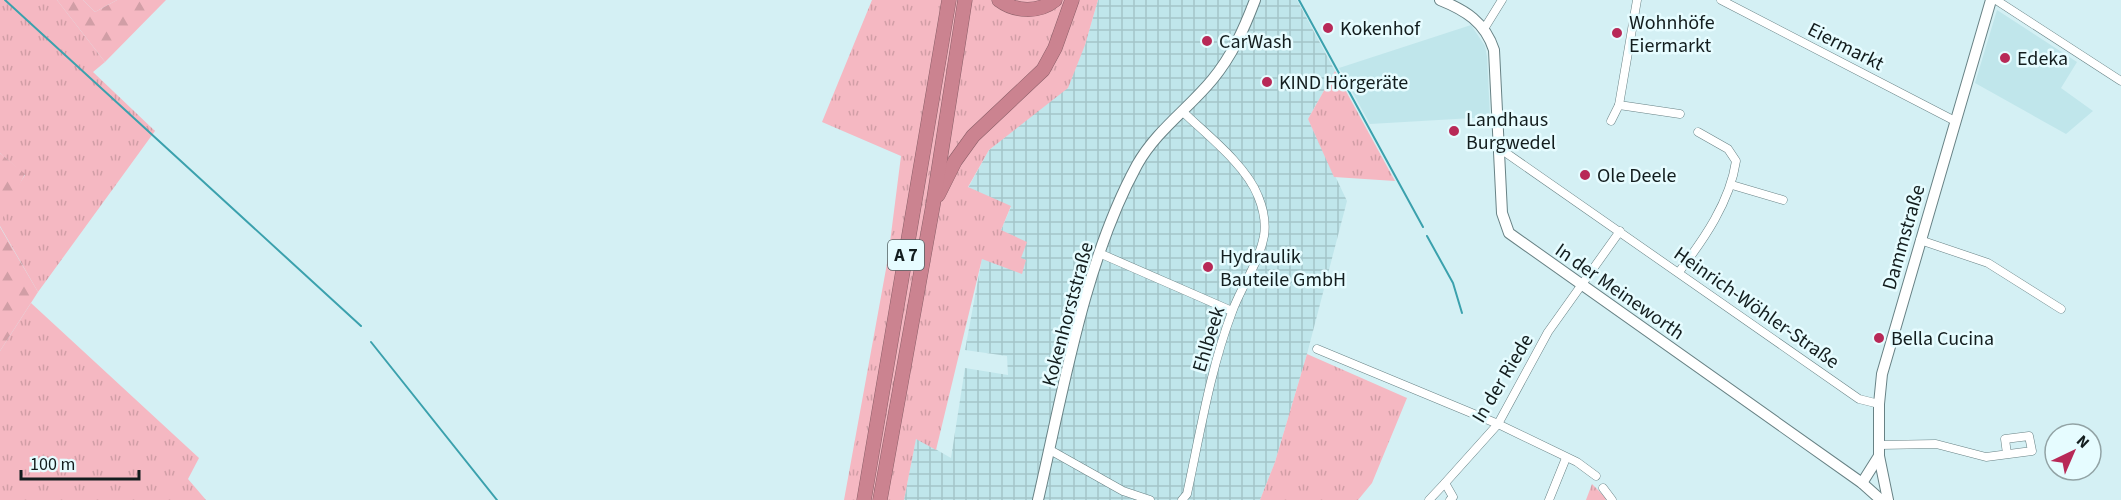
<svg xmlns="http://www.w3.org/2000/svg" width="2121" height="500" font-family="'Source Sans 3',sans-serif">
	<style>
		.built { fill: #c0e6eb }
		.industrial { fill: url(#industrial-grid) }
		.grass { fill: url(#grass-tufts) }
		.forest { fill: url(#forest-firs) }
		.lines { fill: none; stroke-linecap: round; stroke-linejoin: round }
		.stream { stroke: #3ba1ad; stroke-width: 2 }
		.street-casing { stroke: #688285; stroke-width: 9 }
		.secondary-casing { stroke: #688285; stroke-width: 12 }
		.highway-casing { stroke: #8b5f68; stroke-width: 15 }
		.street { stroke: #fff; stroke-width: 8 }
		.secondary { stroke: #fff; stroke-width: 10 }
		.highway { stroke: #cb8390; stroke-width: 14 }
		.poi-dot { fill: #b82957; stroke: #e6fcff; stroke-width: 2 }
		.labels { text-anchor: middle; stroke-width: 5; stroke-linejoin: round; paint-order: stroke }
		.shield { fill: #e6fcff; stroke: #526062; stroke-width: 1.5 }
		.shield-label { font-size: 18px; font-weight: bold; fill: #131d1e }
		.poi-label { font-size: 20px; fill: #131d1e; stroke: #e6fcff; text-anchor: start }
		.street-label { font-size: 20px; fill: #131d1e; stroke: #e6fcff }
	</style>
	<defs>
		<pattern id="industrial-grid" width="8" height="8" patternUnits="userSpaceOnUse" patternTransform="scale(1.5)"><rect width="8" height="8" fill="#c0e6eb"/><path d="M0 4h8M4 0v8" fill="none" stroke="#a4c5c9"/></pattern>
		<pattern id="grass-tufts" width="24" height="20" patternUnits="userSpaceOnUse" patternTransform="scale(1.5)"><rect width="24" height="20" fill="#f5b8c2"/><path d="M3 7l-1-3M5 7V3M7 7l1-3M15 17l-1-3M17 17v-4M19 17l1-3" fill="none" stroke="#d19ea6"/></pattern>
		<pattern id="forest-firs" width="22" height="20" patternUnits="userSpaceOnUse" patternTransform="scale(1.5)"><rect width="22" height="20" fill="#f5b8c2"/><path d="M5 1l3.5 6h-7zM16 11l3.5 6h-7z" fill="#d19ea6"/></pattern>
	</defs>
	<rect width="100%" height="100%" fill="#d4f0f4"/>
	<g class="built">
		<path d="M 1997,10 L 2077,62 L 2061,88 L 2093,111 L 2066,134 L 1975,83 Z"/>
		<path d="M 1471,25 L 1485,46 L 1487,57 L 1490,117 L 1370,124 L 1339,68 Z"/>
	</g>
	<path class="industrial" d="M 1098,0 L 1297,0 L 1335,71 L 1308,119 L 1347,201 L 1307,354 L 1275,462 L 1260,500 L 904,500 L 916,438 L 951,458 L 965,368 L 1008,375 L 1007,356 L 965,350 L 982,258 L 1021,258 L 1001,230 L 1011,207 L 968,188 L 989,150 L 1031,116 L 1085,45 Z"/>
	<g class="grass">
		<path d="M 0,0 L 57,0 L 105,62 L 93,72 L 155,131 L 38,292 L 0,226 L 0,214 L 25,175 L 0,153 Z"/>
		<path d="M 83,0 L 117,0 L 95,12 Z"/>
		<path d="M 872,0 L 1098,0 L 1085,45 L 1068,88 L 989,150 L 968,187 L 1011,206 L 1001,230 L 1027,242 L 1021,258 L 1026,260 L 1022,274 L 982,259 L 936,450 L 916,439 L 904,500 L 844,500 L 888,258 L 901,156 L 822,122 Z"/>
		<path d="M 1335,71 L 1395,181 L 1334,177 L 1308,119 Z"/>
		<path d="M 31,303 L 199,458 L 188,479 L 206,500 L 0,500 L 0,351 Z"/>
		<path d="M 1307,354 L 1407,398 L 1372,483 L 1358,500 L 1260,500 L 1275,462 Z"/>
		<path d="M 1592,484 L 1607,499 L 1605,500 L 1586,500 Z"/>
	</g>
	<g class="forest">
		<path d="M 57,0 L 83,0 L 95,12 L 117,0 L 166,0 L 105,62 Z"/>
		<path d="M 0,153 L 25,174 L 0,223 Z"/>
		<path d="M 0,227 L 38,292 L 0,351 Z"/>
	</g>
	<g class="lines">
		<g class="stream">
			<path d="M 5,0 L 361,326"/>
			<path d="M 1299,0 L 1423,227"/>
			<path d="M 1427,236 L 1453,283 L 1462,313"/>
			<path d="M 371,342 L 497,500"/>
		</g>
		<g class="street-casing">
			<g id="street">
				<path d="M 1637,0 L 1619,105 L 1680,114"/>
				<path d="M 1721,0 L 1955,121"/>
				<path d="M 1996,0 L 2121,81"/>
				<path d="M 1484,29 L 1502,0"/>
				<path d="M 1611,121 L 1619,105"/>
				<path d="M 1499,148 L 1859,399 L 1879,404"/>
				<path d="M 1732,185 L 1783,200"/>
				<path d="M 1920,240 L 1988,263 L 2061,309"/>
				<path d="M 1099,253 L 1232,311"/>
				<path d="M 1679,272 C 1704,239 1730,202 1736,161 L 1728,149 L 1698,132"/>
				<path d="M 1317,349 L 1498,424 L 1577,462 L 1596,476"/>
				<path d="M 1879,445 L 1936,444 L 1986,457 L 2032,451 L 2029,436 L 2005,439 L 2007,454"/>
				<path d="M 1050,450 L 1123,491 L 1150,500"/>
				<path d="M 1603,488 L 1612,500"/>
				<path d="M 1182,500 L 1187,494 C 1200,434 1210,370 1232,312 C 1241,287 1259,263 1264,236 C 1266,223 1263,208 1258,196 C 1246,165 1206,134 1182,111"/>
				<path d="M 1429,500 L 1445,483"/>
				<path d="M 1450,500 L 1453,497 L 1445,483 L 1498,424 L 1548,332 L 1620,231"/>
				<path d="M 1549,500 L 1566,458"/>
			</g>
		</g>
		<g class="secondary-casing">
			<g id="secondary">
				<path d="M 1440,0 C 1465,10 1485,22 1494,50 L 1502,213 L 1509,233 L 1862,483 L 1881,500"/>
				<path d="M 1879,456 L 1888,500"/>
				<path d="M 1862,483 L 1879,456 L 1879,404 L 1882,374 L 1991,0"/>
				<path d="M 1038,500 C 1063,392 1084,262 1137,165 C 1156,131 1188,109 1212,80 C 1232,56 1244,29 1255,0"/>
			</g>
		</g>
		<g class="highway-casing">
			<g id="highway">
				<path d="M 999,0 C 1015,12 1039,13 1055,0"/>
				<path d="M 938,195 L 955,161 L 973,136 L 1043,70 L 1055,48 L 1072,0"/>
				<path d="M 864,500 L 949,0"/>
				<path d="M 880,500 L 933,205 L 965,0"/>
			</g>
		</g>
		<use href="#street" class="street"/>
		<use href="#secondary" class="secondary"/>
		<use href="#highway" class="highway"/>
	</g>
	<g class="poi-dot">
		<circle cx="1328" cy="28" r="6"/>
		<circle cx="1617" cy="33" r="6"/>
		<circle cx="1207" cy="41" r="6"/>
		<circle cx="2005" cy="58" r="6"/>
		<circle cx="1267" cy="82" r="6"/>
		<circle cx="1454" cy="131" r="6"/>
		<circle cx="1585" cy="175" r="6"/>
		<circle cx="1208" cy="267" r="6"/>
		<circle cx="1879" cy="338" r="6"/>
	</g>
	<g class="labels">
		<rect class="shield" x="888" y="240" width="36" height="30" rx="4.5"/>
		<g class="shield-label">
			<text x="906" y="261">A 7</text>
		</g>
		<g class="poi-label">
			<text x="1629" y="29">Wohnhöfe<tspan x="1629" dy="23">Eiermarkt</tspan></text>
			<text x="1340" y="35">Kokenhof</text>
			<text x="1219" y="48">CarWash</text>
			<text x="2017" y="65">Edeka</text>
			<text x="1279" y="89">KIND Hörgeräte</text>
			<text x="1466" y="126">Landhaus<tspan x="1466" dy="23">Burgwedel</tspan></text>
			<text x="1597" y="182">Ole Deele</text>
			<text x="1220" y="263">Hydraulik<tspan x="1220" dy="23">Bauteile GmbH</tspan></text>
			<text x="1891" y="345">Bella Cucina</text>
		</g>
		<g class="street-label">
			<text transform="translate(1846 46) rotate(27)" y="7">Eiermarkt</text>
			<text transform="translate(1903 237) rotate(-74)" y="7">Dammstraße</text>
			<text transform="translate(1620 291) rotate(35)" y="7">In der Meineworth</text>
			<text transform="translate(1757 307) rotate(35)" y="7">Heinrich-Wöhler-Straße</text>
			<text transform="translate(1067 314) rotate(-75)" y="7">Kokenhorststraße</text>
			<text transform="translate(1208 339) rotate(-73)" y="7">Ehlbeek</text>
			<text transform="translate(1502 378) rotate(-59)" y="7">In der Riede</text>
		</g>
	</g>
	<g transform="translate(2073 452) rotate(44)"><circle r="28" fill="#e6fcff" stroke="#92a3a5" stroke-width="1.5"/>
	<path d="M0-4.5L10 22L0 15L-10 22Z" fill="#b82957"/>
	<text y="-9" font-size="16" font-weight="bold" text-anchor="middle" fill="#131d1e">N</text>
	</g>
	<path d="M21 470v9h118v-9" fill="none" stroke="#131d1e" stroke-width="3"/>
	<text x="30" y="470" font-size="18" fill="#131d1e" stroke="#e6fcff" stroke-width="4.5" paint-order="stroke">100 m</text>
</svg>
